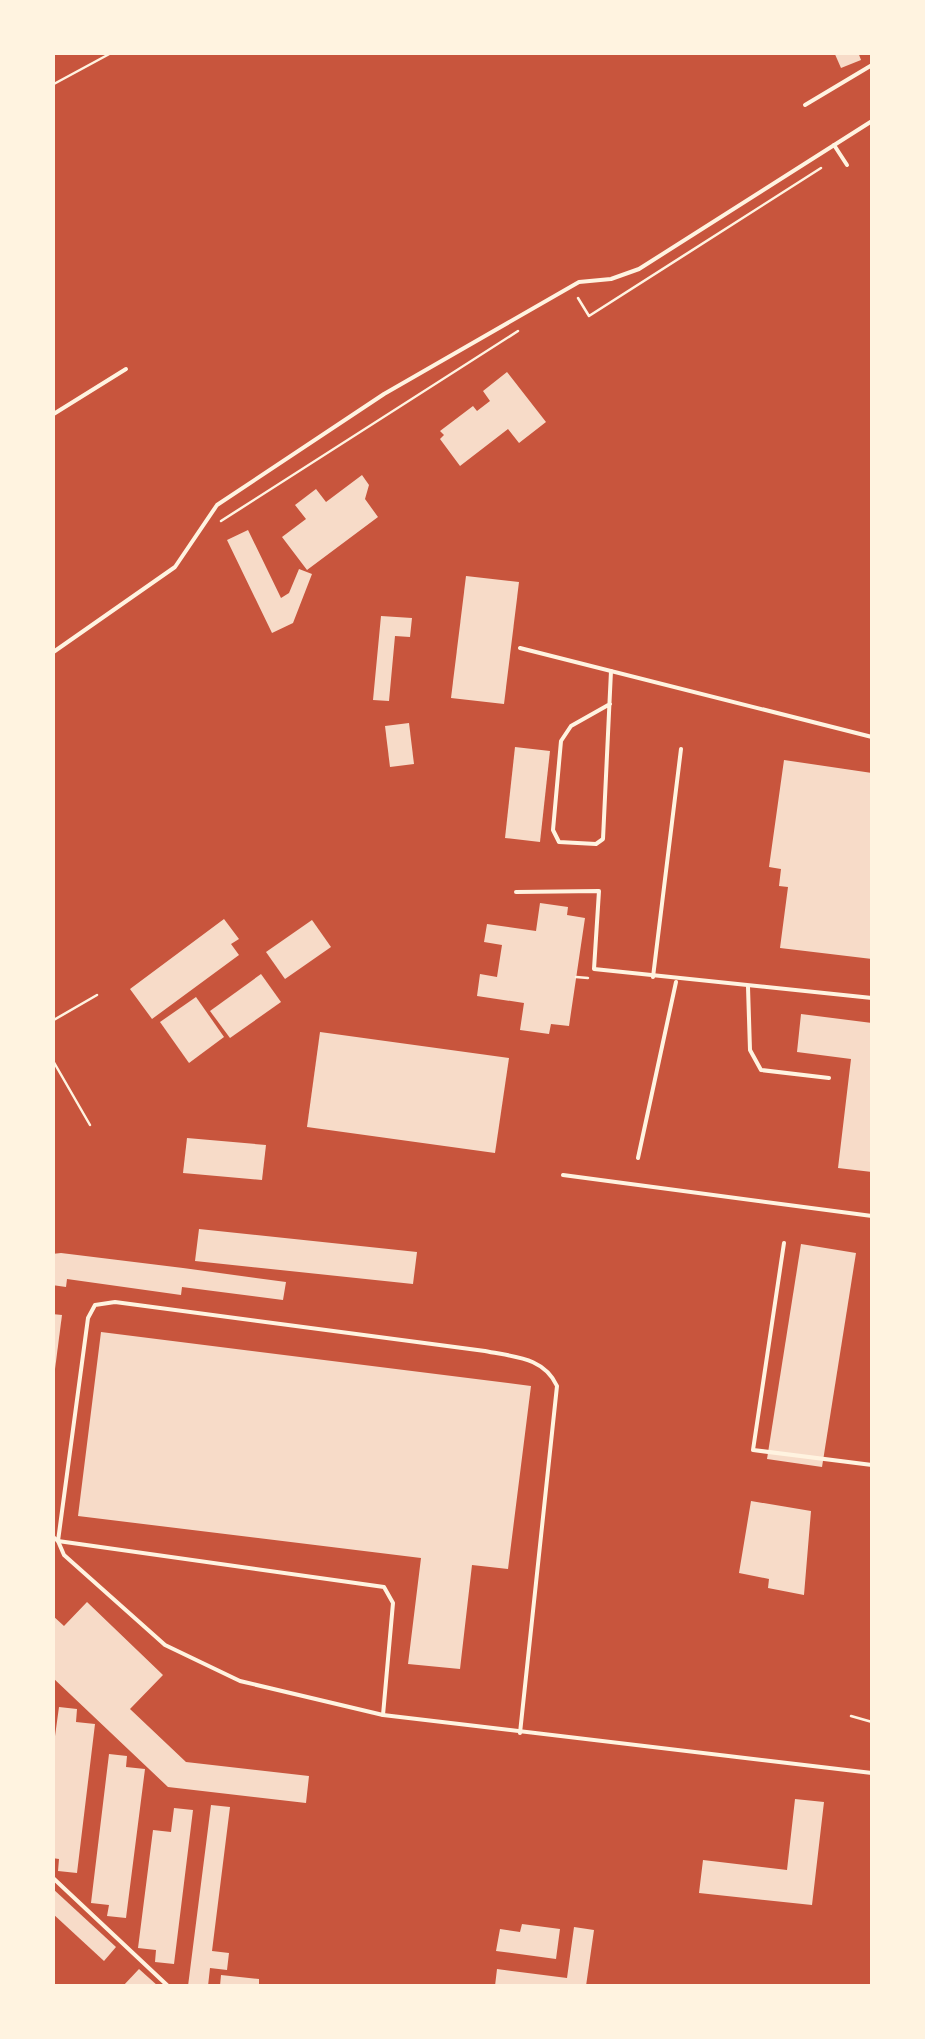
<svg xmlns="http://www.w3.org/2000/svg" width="925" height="2039" font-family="Mulish,sans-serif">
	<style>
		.building { fill: #f7dbc8 }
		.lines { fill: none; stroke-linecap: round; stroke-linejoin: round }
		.path { stroke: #fff3e0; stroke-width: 2.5 }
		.service { stroke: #fff3e0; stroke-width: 4 }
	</style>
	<rect width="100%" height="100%" fill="#c8553d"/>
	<g class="building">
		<path d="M 834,52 L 858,52 L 861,60 L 841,68 Z"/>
		<path d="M 507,372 L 546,422 L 519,443 L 508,429 L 460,466 L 440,439 L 444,435 L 440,431 L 473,406 L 477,411 L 490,401 L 483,391 Z"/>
		<path d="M 362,475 L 369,485 L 365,499 L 378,517 L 307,570 L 282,537 L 306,519 L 295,505 L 316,489 L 326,502 Z"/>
		<path d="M 248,530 L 281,598 L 289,593 L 299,569 L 312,574 L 293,623 L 272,633 L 227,540 Z"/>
		<path d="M 466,576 L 519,582 L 504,704 L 451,698 Z"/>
		<path d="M 381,616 L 412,618 L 410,637 L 395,636 L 389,701 L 373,700 Z"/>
		<path d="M 409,723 L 414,764 L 390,767 L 385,726 Z"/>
		<path d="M 515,747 L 550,751 L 540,842 L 505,838 Z"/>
		<path d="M 784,760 L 872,773 L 872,959 L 780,948 L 788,887 L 779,886 L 781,869 L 769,867 Z"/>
		<path d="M 540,903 L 568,907 L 567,915 L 585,918 L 569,1026 L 551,1024 L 549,1034 L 520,1030 L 524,1003 L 477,996 L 480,974 L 497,977 L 502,945 L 484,942 L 487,924 L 536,931 Z"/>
		<path d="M 224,919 L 239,939 L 231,944 L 239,955 L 152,1019 L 130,989 Z"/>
		<path d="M 312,920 L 331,947 L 285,979 L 266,952 Z"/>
		<path d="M 261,974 L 281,1002 L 230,1038 L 210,1011 Z"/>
		<path d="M 196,997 L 224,1037 L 189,1063 L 160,1022 Z"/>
		<path d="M 801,1014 L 872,1023 L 872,1172 L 838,1168 L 851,1059 L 797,1052 Z"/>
		<path d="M 320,1032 L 509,1058 L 495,1153 L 307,1127 Z"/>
		<path d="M 187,1138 L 266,1145 L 262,1180 L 183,1173 Z"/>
		<path d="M 199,1229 L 417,1252 L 413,1284 L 195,1261 Z"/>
		<path d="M 801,1244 L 856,1253 L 822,1467 L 767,1459 Z"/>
		<path d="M 61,1253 L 183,1268 L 286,1282 L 283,1300 L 182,1287 L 181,1295 L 67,1279 L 66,1287 L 52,1285 L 52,1254 Z"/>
		<path d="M 52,1314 L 62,1315 L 55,1369 L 52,1369 Z"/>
		<path d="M 101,1332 L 531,1386 L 508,1569 L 472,1565 L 460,1669 L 408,1664 L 421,1558 L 78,1516 Z"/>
		<path d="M 751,1501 L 811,1511 L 804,1595 L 768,1588 L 769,1579 L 739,1573 Z"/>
		<path d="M 87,1602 L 163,1675 L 130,1709 L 186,1762 L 309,1776 L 306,1803 L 168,1787 L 52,1677 L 52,1615 L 64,1626 Z"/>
		<path d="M 59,1707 L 77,1709 L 76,1722 L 95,1724 L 77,1873 L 58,1871 L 59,1859 L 52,1858 L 52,1758 Z"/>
		<path d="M 109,1754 L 127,1756 L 126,1767 L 145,1769 L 126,1918 L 107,1916 L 109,1905 L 91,1903 Z"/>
		<path d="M 795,1799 L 824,1802 L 812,1905 L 699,1893 L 703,1860 L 787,1870 Z"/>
		<path d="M 211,1805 L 230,1807 L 212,1951 L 229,1953 L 227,1970 L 210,1968 L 208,1986 L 188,1986 Z"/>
		<path d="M 174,1808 L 193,1810 L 174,1964 L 155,1962 L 156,1950 L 138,1948 L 153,1830 L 171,1832 Z"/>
		<path d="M 52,1888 L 116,1947 L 104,1961 L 52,1913 Z"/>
		<path d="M 522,1924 L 560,1929 L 556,1959 L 496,1951 L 500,1929 L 520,1932 Z"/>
		<path d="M 574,1927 L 594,1930 L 586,1986 L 495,1986 L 497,1969 L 567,1978 Z"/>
		<path d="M 139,1969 L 158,1986 L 123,1986 Z"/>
		<path d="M 221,1975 L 259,1979 L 259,1986 L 220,1986 Z"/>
	</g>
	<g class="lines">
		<g class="path">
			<path d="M 52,85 L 113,52"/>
			<path d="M 578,298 L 589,316 L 821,168"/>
			<path d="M 221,521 L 518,331"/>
			<path d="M 576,977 L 588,978"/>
			<path d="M 52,1021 L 97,995"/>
			<path d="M 52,1059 L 90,1125"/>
			<path d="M 851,1716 L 872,1722"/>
		</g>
		<g class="service">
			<path d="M 805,105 L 872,65"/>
			<path d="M 834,145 L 847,165"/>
			<path d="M 52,415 L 126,369"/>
			<path d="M 520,648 L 872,737"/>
			<path d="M 52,653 L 175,567 L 217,505 L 384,394 L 579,282 L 611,279 L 639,269 L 872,121"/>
			<path d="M 610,704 L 571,726 L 561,741 L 553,830 L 559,842 L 596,844 L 603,839 L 611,671"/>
			<path d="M 516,892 L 599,891 L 594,969 L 872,998"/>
			<path d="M 653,977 L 681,749"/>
			<path d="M 748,987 L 750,1050 L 761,1070 L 829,1078"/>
			<path d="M 638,1158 L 676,982"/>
			<path d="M 563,1175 L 872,1216"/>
			<path d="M 784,1243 L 753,1450 L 872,1465"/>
			<path d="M 52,1536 L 58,1541 L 384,1587 L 393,1603 L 383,1715"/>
			<path d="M 520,1733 L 557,1386 C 544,1357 514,1357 485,1351 L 115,1302 L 95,1305 L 88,1318 L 58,1541 L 64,1555 L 165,1645 L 240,1681 L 383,1715 L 872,1773"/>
			<path d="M 52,1877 L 168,1986"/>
		</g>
	</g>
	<rect width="925" height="2039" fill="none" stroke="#fff3e0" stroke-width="110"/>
</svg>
